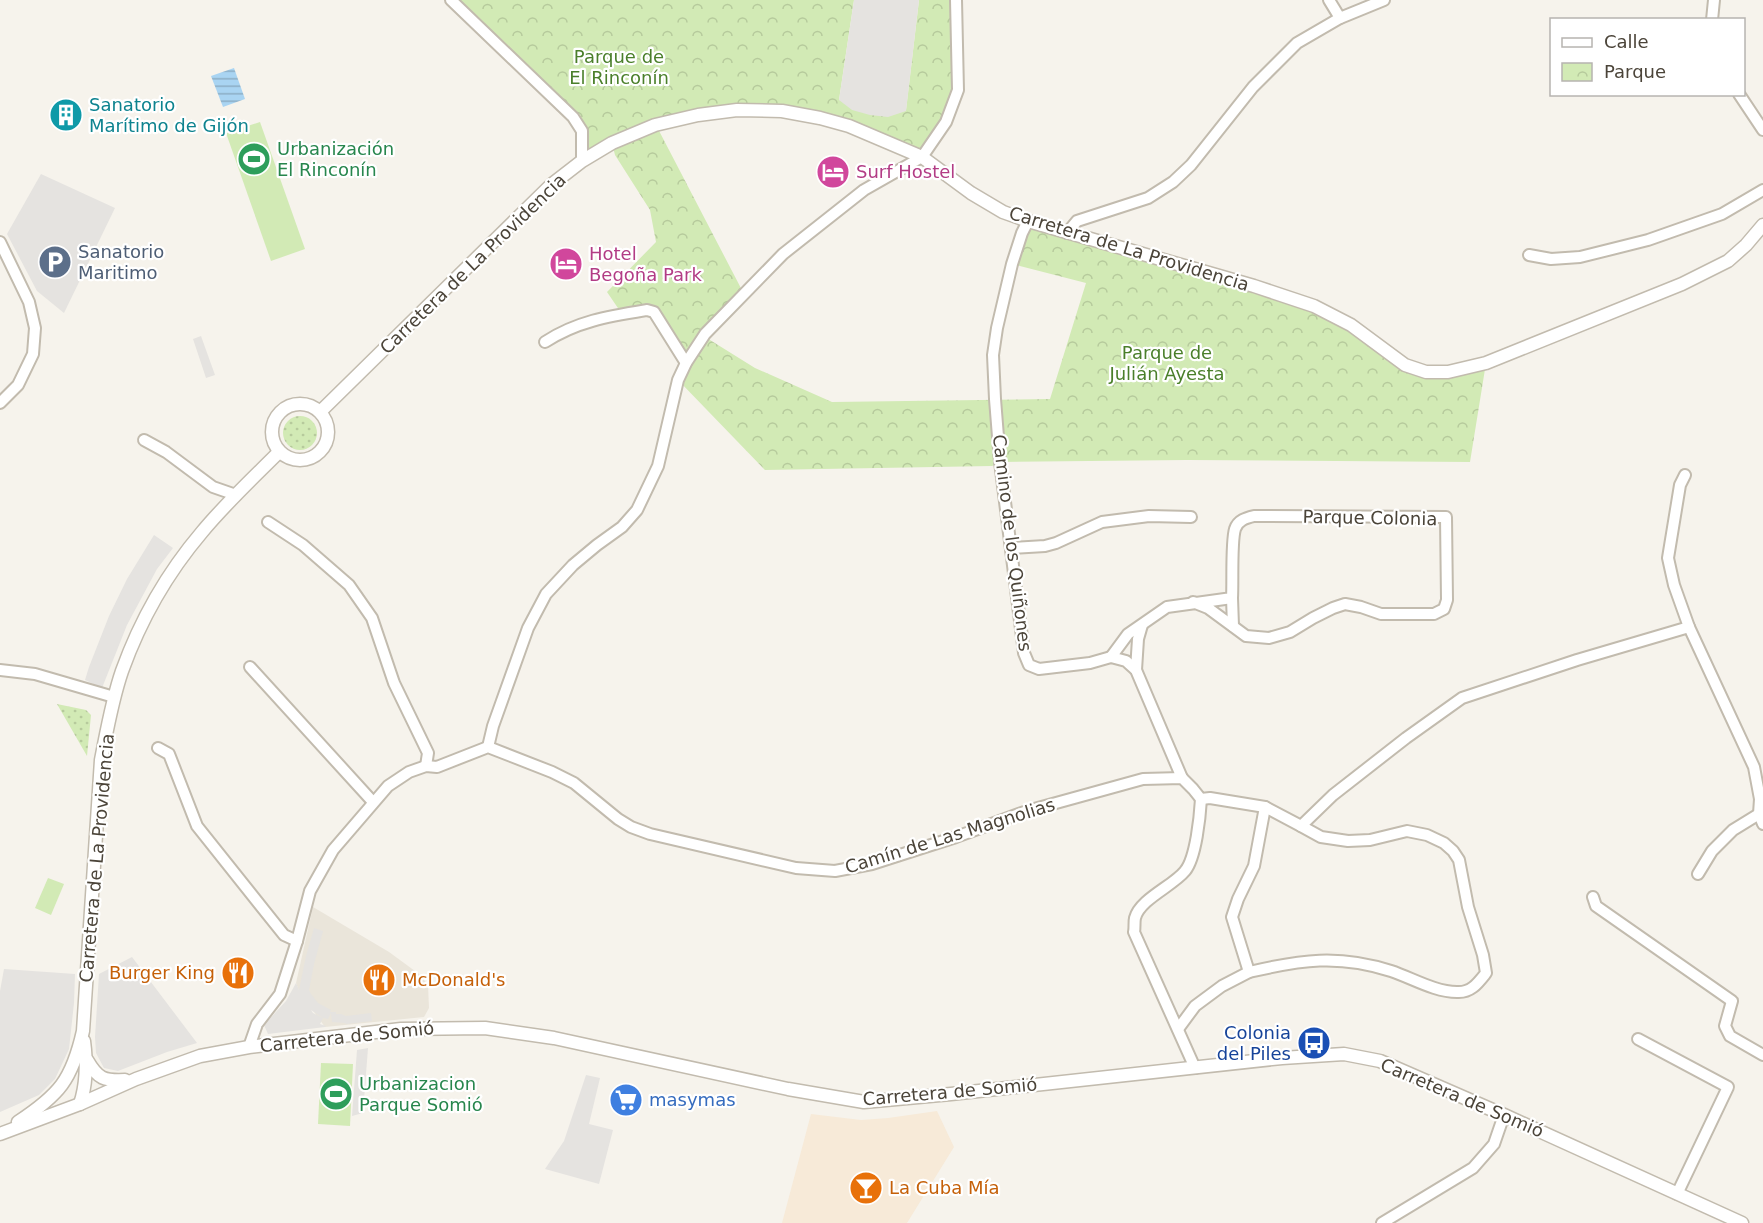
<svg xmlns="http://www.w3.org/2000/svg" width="1763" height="1223" font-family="'DejaVu Sans',sans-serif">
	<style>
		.residential { fill: #eae5da }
		.commercial { fill: #f7ead8 }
		.grass { fill: url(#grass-dots) }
		.park { fill: url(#park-crowns) }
		.garden { fill: #d2eab5 }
		.parking { fill: #e5e3e0 }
		.water { fill: url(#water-rules) }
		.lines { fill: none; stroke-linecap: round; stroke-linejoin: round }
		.minor-casing { stroke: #c2bbae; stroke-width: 14 }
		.tertiary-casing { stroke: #c2bbae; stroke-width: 15 }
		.minor { stroke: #fff; stroke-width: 10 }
		.tertiary { stroke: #fff; stroke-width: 12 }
		.labels { text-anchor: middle; stroke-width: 4.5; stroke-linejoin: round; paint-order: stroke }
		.park-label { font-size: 18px; fill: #4a7f2a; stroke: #fff }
		.culture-label { font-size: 18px; fill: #0d838f; stroke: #fff; text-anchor: start }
		.leisure-label { font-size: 18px; fill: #27864d; stroke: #fff; text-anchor: start }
		.hotel-label { font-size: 18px; fill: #b23c85; stroke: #fff; text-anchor: start }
		.street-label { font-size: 18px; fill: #4b4439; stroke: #fff }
		.service-label { font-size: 18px; fill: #4e5e75; stroke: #fff; text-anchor: start }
		.food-label { font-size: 18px; fill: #c56008; stroke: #fff; text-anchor: start }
		.transit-label { font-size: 18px; fill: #164399; stroke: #fff; text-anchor: end }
		.shop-label { font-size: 18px; fill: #366cbe; stroke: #fff; text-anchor: start }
	</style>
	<defs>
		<pattern id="grass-dots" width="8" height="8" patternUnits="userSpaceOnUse" patternTransform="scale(1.5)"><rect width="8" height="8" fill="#d2eab5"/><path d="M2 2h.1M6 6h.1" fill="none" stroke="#b6ca9c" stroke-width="1.8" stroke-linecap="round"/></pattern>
		<pattern id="park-crowns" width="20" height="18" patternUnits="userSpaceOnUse" patternTransform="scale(1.5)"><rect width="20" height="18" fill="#d2eab5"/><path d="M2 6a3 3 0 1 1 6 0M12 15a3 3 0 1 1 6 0" fill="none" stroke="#b6ca9c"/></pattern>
		<pattern id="water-rules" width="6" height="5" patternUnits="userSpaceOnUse" patternTransform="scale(1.5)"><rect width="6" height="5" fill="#a9d4f2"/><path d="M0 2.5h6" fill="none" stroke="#8caec5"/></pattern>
	</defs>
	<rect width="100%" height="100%" fill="#f6f3ec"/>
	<path class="residential" d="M 313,907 L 389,952 L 419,974 L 428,985 L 429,1008 L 424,1017 L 325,1027 L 299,991 L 296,983 Z"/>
	<path class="commercial" d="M 937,1111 L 954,1147 L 907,1223 L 782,1223 L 811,1114 L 861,1120 L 888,1118 Z"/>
	<g class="grass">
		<circle cx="300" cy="433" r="17"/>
		<path d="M 57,704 L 86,710 L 91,715 L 87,756 Z"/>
	</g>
	<path class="park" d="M 451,0 L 854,0 L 839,100 L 906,110 L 919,0 L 956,0 L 958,90 L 922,157 L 849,126 L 737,110 L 656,125 L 744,294 L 705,334 L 710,340 L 755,368 L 832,402 L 1050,399 L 1086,283 L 1012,264 L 1028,221 L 1314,306 L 1426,372 L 1486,363 L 1470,462 L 1187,460 L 1000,462 L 992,466 L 765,470 L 678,380 L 686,362 L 654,312 L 622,314 L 607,292 L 656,242 L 650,210 L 615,155 L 612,143 L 582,161 L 582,131 Z"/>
	<g class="garden">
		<path d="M 260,122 L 305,249 L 271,261 L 226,133 Z"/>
		<path d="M 48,878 L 64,884 L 51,915 L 35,908 Z"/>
		<path d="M 321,1063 L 353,1064 L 350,1126 L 318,1124 Z"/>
	</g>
	<g class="parking">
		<path d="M 854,0 L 919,0 L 906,111 L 888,117 L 870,115 L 852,110 L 839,100 Z"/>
		<path d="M 41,174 L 115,208 L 64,313 L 37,291 L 7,234 Z"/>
		<path d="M 201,336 L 215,375 L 206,378 L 193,339 Z"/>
		<path d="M 154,535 L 173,548 L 157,569 L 127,625 L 102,688 L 85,680 L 89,667 L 109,616 L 127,579 Z"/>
		<path d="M 314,928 L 323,931 L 314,964 L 309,990 L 311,994 L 318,1003 L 331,1010 L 330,1012 L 336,1012 L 336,1014 L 341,1014 L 346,1016 L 371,1013 L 372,1021 L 346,1024 L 345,1023 L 332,1022 L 331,1013 L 328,1019 L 323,1018 L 311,1010 L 313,1013 L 323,1018 L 320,1024 L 326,1026 L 325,1027 L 268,1034 L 264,1025 L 286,1001 L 296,983 L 299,990 L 306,956 Z"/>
		<path d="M 132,957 L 197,1043 L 167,1052 L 118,1071 L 104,1068 L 96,1053 L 95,1037 L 99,974 Z"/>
		<path d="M 4,969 L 75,974 L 74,1003 L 69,1049 L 55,1079 L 39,1095 L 0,1112 L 0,991 Z"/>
		<path d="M 368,1048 L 363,1113 L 352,1116 L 357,1050 Z"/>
		<path d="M 586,1075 L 600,1078 L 589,1124 L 613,1130 L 599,1184 L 545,1169 L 564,1141 Z"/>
	</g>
	<path class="water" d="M 234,68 L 245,99 L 223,107 L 211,76 Z"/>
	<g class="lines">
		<g class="minor-casing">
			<g id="minor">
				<path d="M 451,0 L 573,117 L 582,131 L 582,161"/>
				<path d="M 1329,0 L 1340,18"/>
				<path d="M 1712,20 L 1714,0"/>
				<path d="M 1739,94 L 1763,130"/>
				<path d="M 1028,221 L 1022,233 L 1012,264 L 997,328 L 993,355 L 995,399 L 1000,462 L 1024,653 L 1029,665 L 1039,669 L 1090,663 L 1111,657 L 1126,661 L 1136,670 L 1182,778"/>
				<path d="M 1067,233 L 1077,221 L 1148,198 L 1173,182 L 1191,165 L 1253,87 L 1297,43 L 1340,18 L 1384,0"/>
				<path d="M 0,242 L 29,302 L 35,328 L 33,354 L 18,385 L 0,403"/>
				<path d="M 1529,255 L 1551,259 L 1580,257 L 1648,240 L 1722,214 L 1763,190"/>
				<path d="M 545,342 C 577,321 610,316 647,310 L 654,312 L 686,363"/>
				<path d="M 144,440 L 166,452 L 213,487 L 236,495"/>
				<path d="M 1685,475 L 1680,485 L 1668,558 L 1674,585 L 1689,627 L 1754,767 L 1760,799 L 1759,814 L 1763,824"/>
				<path d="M 268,522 L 303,545 L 349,585 L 372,618 L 394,683 L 428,753 L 426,766"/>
				<path d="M 1011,548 L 1045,546 L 1056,543 L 1102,522 L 1149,516 L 1191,517"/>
				<path d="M 1232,598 L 1233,626"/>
				<path d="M 1111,657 L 1128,634 L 1167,607 L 1232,598 C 1233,582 1231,542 1235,529 C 1238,520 1246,518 1254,516 L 1446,517 L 1447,600 L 1444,609 L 1434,614 L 1381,614 L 1361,607 L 1345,604 L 1333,608 L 1313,618 L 1290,632 L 1269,638 L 1246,636 L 1208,608 L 1193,602"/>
				<path d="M 250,667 L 373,802"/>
				<path d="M 0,670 L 35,674 L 114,697"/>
				<path d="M 1136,670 L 1138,639 L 1142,625"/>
				<path d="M 488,747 L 493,726 L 528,628 L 546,594 L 573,565 L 597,545 L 622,527 L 637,510 L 658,466 L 678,380 L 686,363 L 705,334 L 783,254 L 864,190 L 922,157 L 946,122 L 958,90 L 956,0"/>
				<path d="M 158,748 L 169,754 L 197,826 L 284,935 L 297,941"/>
				<path d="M 1265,807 L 1254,866 L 1238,899 L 1232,917 L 1249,972 C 1301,960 1338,954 1391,971 C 1412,978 1435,992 1457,992 C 1471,993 1478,983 1486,973 L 1483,955 L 1468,907 L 1459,860 L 1453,851 L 1444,843 L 1427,835 L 1407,831 L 1370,840 L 1348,841 L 1321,837 L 1301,826"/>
				<path d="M 1698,874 L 1712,851 L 1733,830 L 1759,814"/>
				<path d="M 1593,897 L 1596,906 L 1732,1001 L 1725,1026 L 1730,1036 L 1763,1055"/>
				<path d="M 1178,1029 L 1195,1006 L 1222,986 L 1249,972"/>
				<path d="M 1638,1039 L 1728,1087 L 1677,1194"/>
				<path d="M 249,1047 L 257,1024 L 280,994 L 297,941 L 310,891 L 333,850 L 388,786 L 409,772 L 426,766 L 437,767 L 488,747 L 552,772 L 574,783 L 618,819 L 631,827 L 650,834 L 796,868 L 835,871 L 872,864 L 956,837 L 1027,811 L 1143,779 L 1182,778 L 1193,789 L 1201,799 L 1210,798 L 1265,807 L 1301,826 L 1333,795 L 1406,738 L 1462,698 L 1577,660 L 1689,627"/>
				<path d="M 1195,1068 L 1134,932 C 1135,928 1134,922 1135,918 C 1140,899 1173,886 1185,871 C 1196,858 1200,816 1201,799"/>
				<path d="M 1382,1223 L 1473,1168 L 1494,1144 L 1504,1115"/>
			</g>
		</g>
		<g class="tertiary-casing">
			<g id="tertiary">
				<circle cx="300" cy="432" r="28"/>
				<path d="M 321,411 L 551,185 L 582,161 L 612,143 L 655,125 L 698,115 L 737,110 L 782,111 L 820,118 L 849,126 L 922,157 L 971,193 L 1003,212 L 1028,221 L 1254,286 L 1314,306 L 1351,325 L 1405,365 L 1426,372 L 1448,372 L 1486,363 L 1682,284 L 1728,261 L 1746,245 L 1763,225"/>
				<path d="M 87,1060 C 98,1079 104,1081 125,1080"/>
				<path d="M 80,1104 C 87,1083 87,1063 84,1041"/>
				<path d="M 18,1122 C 59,1095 72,1080 83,1031 L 101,760 C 107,730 112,700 122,671 C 140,621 168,572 202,532 C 226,503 253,478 279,452"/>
				<path d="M 0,1134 L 80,1104 L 136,1079 L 200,1056 L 249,1047 L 401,1029 L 485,1028 L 554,1038 L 788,1089 L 864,1102 L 951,1094 L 1282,1058 L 1344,1054 L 1380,1061 L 1504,1115 L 1742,1223"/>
			</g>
		</g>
		<use href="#minor" class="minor"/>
		<use href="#tertiary" class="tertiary"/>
	</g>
	<defs>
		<g id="building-disc" transform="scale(1.725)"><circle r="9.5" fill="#0f9aa8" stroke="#fff"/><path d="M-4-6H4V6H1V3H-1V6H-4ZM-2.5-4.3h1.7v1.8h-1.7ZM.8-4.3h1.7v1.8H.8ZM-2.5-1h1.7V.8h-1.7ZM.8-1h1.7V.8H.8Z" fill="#fff"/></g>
		<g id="stadium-disc" transform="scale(1.725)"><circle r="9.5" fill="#2e9e5b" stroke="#fff"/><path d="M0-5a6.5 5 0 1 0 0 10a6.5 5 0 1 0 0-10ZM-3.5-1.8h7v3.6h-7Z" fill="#fff"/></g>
		<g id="hotel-disc" transform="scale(1.725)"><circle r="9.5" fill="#d1479c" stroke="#fff"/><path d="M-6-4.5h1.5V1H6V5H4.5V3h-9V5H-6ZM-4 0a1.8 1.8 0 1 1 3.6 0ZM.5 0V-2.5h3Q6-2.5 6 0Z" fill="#fff"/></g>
		<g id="parking-disc" transform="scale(1.725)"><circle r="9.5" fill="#5c6f8a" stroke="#fff"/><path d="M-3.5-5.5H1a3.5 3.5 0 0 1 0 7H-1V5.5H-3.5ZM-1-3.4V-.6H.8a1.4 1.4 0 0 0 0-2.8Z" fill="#fff"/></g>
		<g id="restaurant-disc" transform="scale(1.725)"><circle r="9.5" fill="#e8710a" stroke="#fff"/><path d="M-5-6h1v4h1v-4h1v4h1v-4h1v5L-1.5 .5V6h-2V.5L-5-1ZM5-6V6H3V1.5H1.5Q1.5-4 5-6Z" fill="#fff"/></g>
		<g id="bus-disc" transform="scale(1.725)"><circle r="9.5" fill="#1a4fb4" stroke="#fff"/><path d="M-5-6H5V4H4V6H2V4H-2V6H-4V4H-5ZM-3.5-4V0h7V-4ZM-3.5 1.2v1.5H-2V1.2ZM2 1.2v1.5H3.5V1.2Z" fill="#fff"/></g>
		<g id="supermarket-disc" transform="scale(1.725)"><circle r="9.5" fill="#3f7fe0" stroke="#fff"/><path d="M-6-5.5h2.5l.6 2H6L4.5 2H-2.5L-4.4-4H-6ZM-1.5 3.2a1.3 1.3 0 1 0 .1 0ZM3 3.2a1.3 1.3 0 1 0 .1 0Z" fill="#fff"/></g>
		<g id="bar-disc" transform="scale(1.725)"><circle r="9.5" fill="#e8710a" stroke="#fff"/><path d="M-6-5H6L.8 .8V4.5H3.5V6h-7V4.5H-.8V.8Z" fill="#fff"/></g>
	</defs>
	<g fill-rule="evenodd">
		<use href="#building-disc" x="66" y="115"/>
		<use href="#stadium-disc" x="254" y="159"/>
		<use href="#hotel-disc" x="833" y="172"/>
		<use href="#parking-disc" x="55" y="262"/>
		<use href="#hotel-disc" x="566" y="264"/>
		<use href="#restaurant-disc" x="238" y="973"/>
		<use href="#restaurant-disc" x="379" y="980"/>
		<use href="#bus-disc" x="1314" y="1043"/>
		<use href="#stadium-disc" x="336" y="1094"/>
		<use href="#supermarket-disc" x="626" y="1100"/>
		<use href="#bar-disc" x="866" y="1188"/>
	</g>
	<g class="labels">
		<g class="park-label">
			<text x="619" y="63">Parque de<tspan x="619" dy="21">El Rinconín</tspan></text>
			<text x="1167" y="359">Parque de<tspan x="1167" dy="21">Julián Ayesta</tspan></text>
		</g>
		<g class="culture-label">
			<text x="89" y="111">Sanatorio<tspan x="89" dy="21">Marítimo de Gijón</tspan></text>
		</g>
		<g class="leisure-label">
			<text x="277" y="155">Urbanización<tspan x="277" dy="21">El Rinconín</tspan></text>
			<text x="359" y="1090">Urbanizacion<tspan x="359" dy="21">Parque Somió</tspan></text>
		</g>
		<g class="hotel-label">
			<text x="856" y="178">Surf Hostel</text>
			<text x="589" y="260">Hotel<tspan x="589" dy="21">Begoña Park</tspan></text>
		</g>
		<g class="street-label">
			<text transform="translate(1129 249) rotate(17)" y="6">Carretera de La Providencia</text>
			<text transform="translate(473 264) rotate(-44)" y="6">Carretera de La Providencia</text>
			<text transform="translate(1370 518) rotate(1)" y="6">Parque Colonia</text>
			<text transform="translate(1012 543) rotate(83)" y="6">Camino de los Quiñones</text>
			<text transform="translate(950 836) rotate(-17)" y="6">Camín de Las Magnolias</text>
			<text transform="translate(97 858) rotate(-85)" y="6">Carretera de La Providencia</text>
			<text transform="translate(347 1037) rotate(-6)" y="6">Carretera de Somió</text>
			<text transform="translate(950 1092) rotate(-5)" y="6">Carretera de Somió</text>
			<text transform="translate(1462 1098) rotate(23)" y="6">Carretera de Somió</text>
		</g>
		<g class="service-label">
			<text x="78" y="258">Sanatorio<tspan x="78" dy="21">Maritimo</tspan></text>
		</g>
		<g class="food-label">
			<text x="215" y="979" text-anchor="end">Burger King</text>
			<text x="402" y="986">McDonald's</text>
			<text x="889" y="1194">La Cuba Mía</text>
		</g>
		<g class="transit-label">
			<text x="1291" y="1039">Colonia<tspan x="1291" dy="21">del Piles</tspan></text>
		</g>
		<g class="shop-label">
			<text x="649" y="1106">masymas</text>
		</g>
	</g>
	<rect x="1550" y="18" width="195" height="78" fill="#ffffff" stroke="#b7b4b0" stroke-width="1.5"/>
	<rect x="1562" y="38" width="30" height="9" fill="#ffffff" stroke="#b7b4b0" stroke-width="1.5"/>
	<text x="1604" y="48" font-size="18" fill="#4b4439">Calle</text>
	<rect x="1562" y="63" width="30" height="18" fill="url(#park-crowns)" stroke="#b7b4b0" stroke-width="1.5"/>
	<text x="1604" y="78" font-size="18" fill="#4b4439">Parque</text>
</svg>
